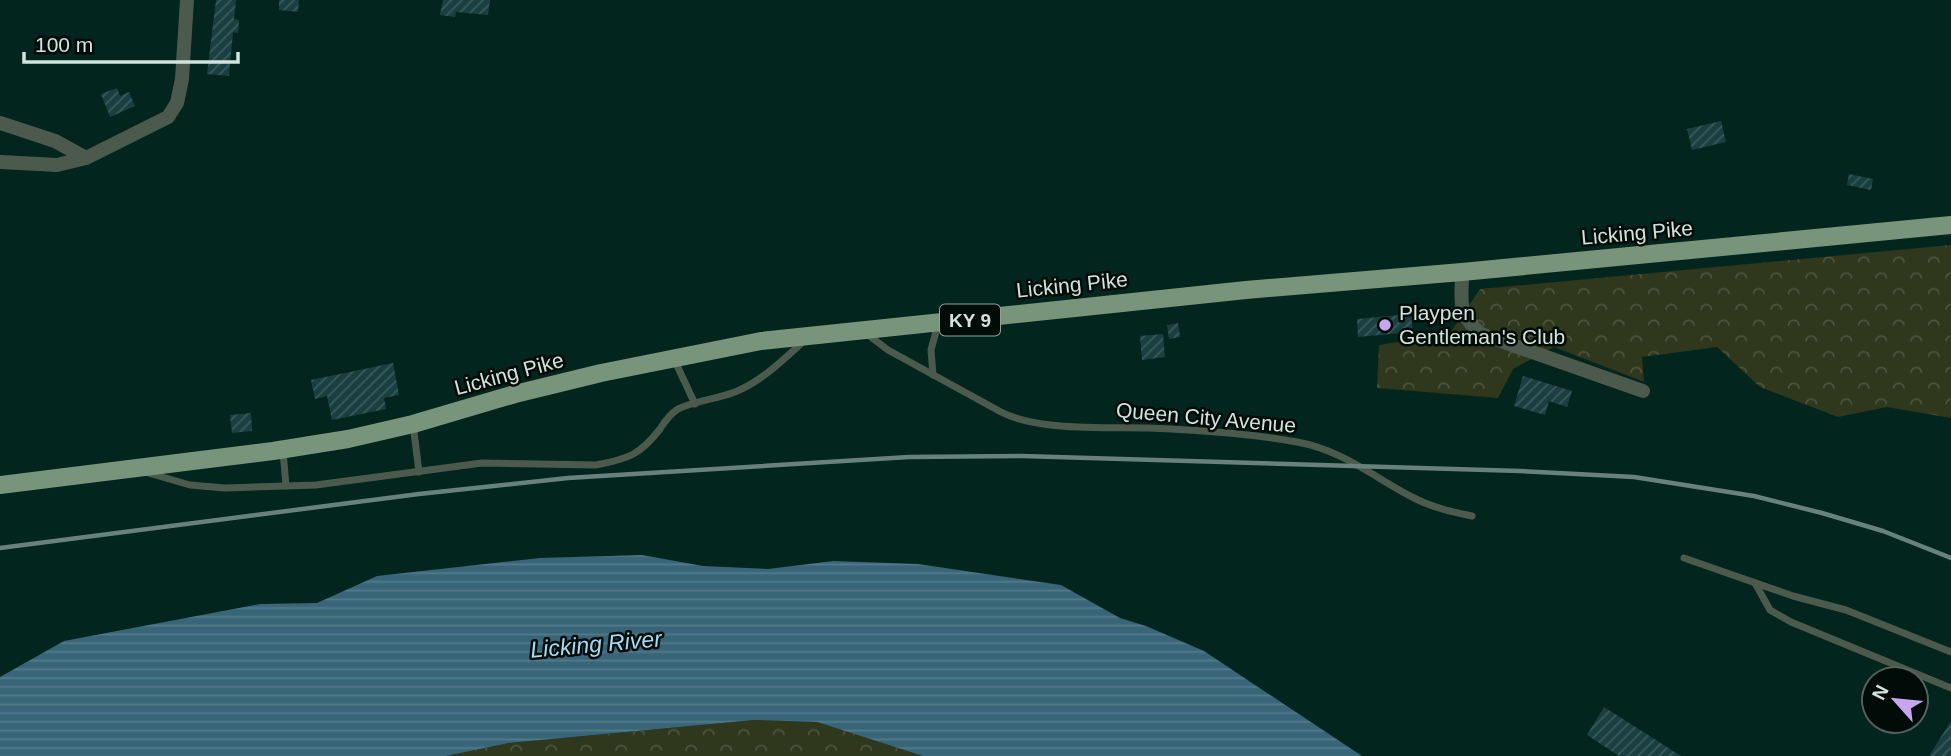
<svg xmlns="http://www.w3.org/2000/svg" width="1951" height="756" font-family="Helvetica,sans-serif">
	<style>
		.forest { fill: url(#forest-crowns) }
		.water { fill: url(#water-rules) }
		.building { fill: url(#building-hatch) }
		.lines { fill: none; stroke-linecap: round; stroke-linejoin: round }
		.lane { stroke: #4c5a4e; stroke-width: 7 }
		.street { stroke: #4c5a4e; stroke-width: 14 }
		.primary { stroke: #78957c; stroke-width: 18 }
		.rail { stroke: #68827b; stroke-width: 4.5 }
		.poi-dot { fill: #c7a6ef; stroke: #010b08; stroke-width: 2.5 }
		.labels { text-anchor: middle; stroke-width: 5; stroke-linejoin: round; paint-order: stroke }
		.shield { fill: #010b08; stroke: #93a29d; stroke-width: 2 }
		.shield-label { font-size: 19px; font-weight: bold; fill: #d1e3dd }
		.street-label { font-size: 21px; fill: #d1e3dd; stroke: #010b08 }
		.poi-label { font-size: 21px; fill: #d1e3dd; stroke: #010b08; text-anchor: start }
		.water-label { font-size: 23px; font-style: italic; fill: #a1ddf7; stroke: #010b08 }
	</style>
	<defs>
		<pattern id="forest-crowns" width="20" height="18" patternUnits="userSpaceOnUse" patternTransform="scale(1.75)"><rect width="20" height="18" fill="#2f371c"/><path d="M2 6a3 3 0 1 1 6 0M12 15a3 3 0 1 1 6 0" fill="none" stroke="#4c543d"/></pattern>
		<pattern id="water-rules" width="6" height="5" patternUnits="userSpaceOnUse" patternTransform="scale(1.75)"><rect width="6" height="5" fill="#386578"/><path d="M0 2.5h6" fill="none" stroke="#547b8b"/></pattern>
		<pattern id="building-hatch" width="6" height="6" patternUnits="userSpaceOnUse" patternTransform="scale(1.75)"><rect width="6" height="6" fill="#1a3f41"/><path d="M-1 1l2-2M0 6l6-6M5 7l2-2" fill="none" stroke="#3a5b5c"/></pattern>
	</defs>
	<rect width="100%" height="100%" fill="#02251d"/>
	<g class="forest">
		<path d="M 1951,245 L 1951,418 L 1887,407 L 1838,417 L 1760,387 L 1717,347 L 1642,357 L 1644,382 L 1554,347 L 1513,369 L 1498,398 L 1377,388 L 1379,345 L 1450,333 L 1480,289 Z"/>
		<path d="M 754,720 L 817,722 L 923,756 L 446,756 L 509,743 Z"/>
	</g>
	<path class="water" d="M 642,555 L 703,566 L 768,569 L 833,561 L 918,564 L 1061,585 L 1120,618 L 1146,626 L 1204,651 L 1362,756 L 923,756 L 817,722 L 754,720 L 509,743 L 446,756 L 0,756 L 0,677 L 64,641 L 260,604 L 317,603 L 377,576 L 540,558 Z"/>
	<g class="building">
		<path d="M 216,0 L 236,0 L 234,19 L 239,20 L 238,33 L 233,32 L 229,76 L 207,74 Z"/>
		<path d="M 279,0 L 299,0 L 298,12 L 279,10 Z"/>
		<path d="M 443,0 L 490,0 L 488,15 L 456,12 L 455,17 L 440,15 Z"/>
		<path d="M 117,88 L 120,96 L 129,92 L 135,106 L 110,117 L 101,94 Z"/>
		<path d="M 1721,121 L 1726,142 L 1692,150 L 1687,129 Z"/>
		<path d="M 1849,174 L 1873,179 L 1871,190 L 1847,185 Z"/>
		<path d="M 1411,314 L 1413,332 L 1358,337 L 1357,319 Z"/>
		<path d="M 1178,323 L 1180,337 L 1169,339 L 1167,325 Z"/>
		<path d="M 1163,334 L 1165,357 L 1142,360 L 1140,336 Z"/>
		<path d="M 393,363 L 399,395 L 384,398 L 386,409 L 332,420 L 327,396 L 315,399 L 311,380 Z"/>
		<path d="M 1523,376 L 1572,391 L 1567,407 L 1549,401 L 1545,415 L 1514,406 Z"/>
		<path d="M 251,413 L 252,431 L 232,433 L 230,415 Z"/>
		<path d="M 1604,707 L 1681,756 L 1619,756 L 1587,735 Z"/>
		<path d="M 1951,721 L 1951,756 L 1929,756 Z"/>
	</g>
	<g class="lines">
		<g class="lane">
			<path d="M 867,334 L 888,350 L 1001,412 C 1037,431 1107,427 1148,428 C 1198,430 1248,433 1297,442 C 1343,450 1376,479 1416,499 C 1434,508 1453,512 1472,516"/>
			<path d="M 674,359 L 695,404"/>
			<path d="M 933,375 L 931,350 L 938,324"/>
			<path d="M 413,424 L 419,472"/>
			<path d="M 283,451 L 286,486"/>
			<path d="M 145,472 L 190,485 L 225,488 L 316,485 L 482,463 L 596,465 C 628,459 640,455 660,429 C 665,421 670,414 678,409 C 695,401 717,399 735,392 C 762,381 784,359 805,340"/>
			<path d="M 1684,558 L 1793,596 L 1846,610 L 1951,652"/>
			<path d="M 1755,583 L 1770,610 L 1791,622 L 1951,688"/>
		</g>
		<g class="street">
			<path d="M 0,123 L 55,141 L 86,158"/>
			<path d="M 0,162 L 57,165 L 86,158 L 168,117 L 177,103 L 182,79 L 187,0"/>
			<path d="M 1462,272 C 1462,303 1456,312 1481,334 L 1643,391"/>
		</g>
		<path class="primary" d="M 0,485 L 273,451 L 348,439 L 413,424 L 515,394 L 601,373 L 761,341 L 1246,290 L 1462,272 L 1951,225"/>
		<path class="rail" d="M 0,548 L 419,494 L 568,478 L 909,457 L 1022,456 L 1520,471 L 1634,477 L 1754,496 L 1822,513 L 1883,531 L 1951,558"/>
	</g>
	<circle class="poi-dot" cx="1385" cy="325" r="7"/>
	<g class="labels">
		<rect class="shield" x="940" y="304.5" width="60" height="31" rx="5"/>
		<g class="shield-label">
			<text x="970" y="327">KY 9</text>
		</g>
		<g class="street-label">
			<text transform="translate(1637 233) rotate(-5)" y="7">Licking Pike</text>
			<text transform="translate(1072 285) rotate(-6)" y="7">Licking Pike</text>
			<text transform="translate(509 374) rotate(-15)" y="7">Licking Pike</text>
			<text transform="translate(1206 418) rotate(5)" y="7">Queen City Avenue</text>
		</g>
		<g class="poi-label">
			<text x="1399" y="320">Playpen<tspan x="1399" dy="24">Gentleman's Club</tspan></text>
		</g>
		<g class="water-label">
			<text transform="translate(596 644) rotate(-5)" y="8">Licking River</text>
		</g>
	</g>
	<g transform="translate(1895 700) rotate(297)"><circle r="33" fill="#010b08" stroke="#54615d" stroke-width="2"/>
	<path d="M0-5L12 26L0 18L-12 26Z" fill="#c7a6ef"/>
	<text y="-10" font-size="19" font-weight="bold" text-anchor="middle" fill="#d1e3dd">N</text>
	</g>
	<path d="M24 52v10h214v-10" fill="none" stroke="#d1e3dd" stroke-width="3.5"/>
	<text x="35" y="52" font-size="21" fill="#d1e3dd" stroke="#010b08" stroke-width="5" paint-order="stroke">100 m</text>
</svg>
